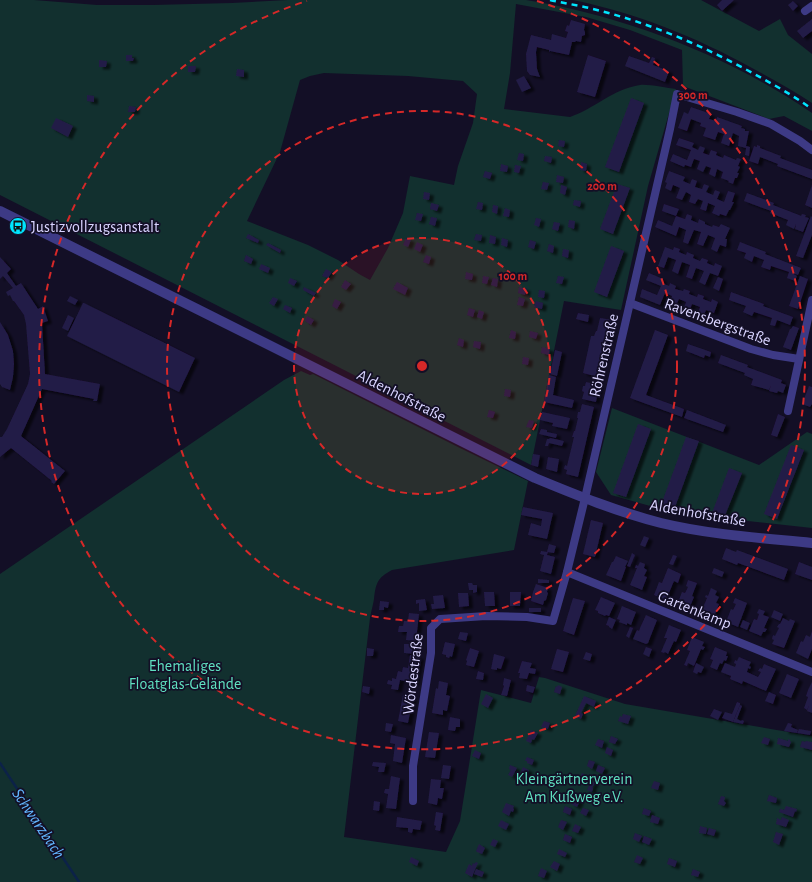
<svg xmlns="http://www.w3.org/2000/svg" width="812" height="882" font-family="'Alegreya Sans',sans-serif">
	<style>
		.green { fill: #12302f; fill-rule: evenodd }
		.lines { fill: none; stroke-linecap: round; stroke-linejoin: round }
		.stream { stroke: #0c2248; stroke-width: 2.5 }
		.building { fill: #241b47; filter: url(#shadow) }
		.minor { stroke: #3d3a85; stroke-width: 8 }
		.tertiary { stroke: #3d3a85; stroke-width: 10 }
		.rail { stroke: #00e5ff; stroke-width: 2.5; stroke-dasharray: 6 5; stroke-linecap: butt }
		.ring { fill: none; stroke: #d62828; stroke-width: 2; stroke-dasharray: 7 5 }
		.labels { text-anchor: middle; stroke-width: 3.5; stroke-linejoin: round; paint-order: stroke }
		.poi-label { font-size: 16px; fill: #d9d4ff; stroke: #130f26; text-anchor: start }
		.street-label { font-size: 16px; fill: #d9d4ff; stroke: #130f26 }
		.park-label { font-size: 16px; fill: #5fe0c0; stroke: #130f26 }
		.water-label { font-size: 17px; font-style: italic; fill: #62b6ff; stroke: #130f26 }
		.centre { fill: #d62828; stroke: #130f26; stroke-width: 2 }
		.ring-label { font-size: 12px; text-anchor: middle; font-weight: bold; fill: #d62828; stroke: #130f26; stroke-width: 3.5; stroke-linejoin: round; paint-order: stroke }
	</style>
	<defs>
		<filter id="shadow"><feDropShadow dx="4" dy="2.5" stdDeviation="1" flood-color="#0009"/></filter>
	</defs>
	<rect width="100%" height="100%" fill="#130f26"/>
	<g class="green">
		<path d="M 0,0 L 34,0 L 97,5 L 153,5 L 232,3 L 288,0 L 526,0 C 623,15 731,57 812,113 L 812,131 L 784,116 L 769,119 L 683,86 L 682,50 L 630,30 L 586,17 L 516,4 L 510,73 L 504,109 L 570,117 C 594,109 613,89 640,85 C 648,84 667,88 676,89 L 648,186 L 621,310 L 564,301 L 531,465 L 0,195 ZM 324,73 L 408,76 L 463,81 L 477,94 L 473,123 L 458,166 L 454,185 L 410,176 L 403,213 L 388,248 L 370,280 L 359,274 L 338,260 L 308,245 L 247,221 L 280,152 L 300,80 L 310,76 Z"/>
		<path d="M 573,0 L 701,0 L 759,31 L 780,19 L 788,35 L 812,54 L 812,103 C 793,90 772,79 752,68 C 696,37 636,13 573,0 Z"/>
		<path d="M 301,371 L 310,375 L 313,374 L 460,448 L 528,481 L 514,550 L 392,570 C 377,578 376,583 374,599 C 373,605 371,612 370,618 L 344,837 L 446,852 L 460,821 L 481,690 L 531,703 L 539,677 L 545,678 L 625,704 L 812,736 L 812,882 L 0,882 L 0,574 L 284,380 Z"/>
		<path d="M 612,408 L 759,465 L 807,432 L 812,434 L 812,528 L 692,515 L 668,511 L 611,495 L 596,472 Z"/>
	</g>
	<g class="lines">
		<path class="stream" d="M 0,763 L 79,882"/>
	</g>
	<g class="building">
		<path d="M 722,0 L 734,0 L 722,11 L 717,5 Z"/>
		<path d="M 793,1 L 798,6 L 793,11 L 788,5 Z"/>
		<path d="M 812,19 L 812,31 L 803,38 L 797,31 Z"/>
		<path d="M 571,20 L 585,24 L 584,30 L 585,32 L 585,35 L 582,36 L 581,42 L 576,41 L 575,42 L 572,42 L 569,55 L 550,51 L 550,52 L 549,51 L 549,50 L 537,47 L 536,52 L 537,69 L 540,77 L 530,75 L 527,71 L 526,54 L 531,35 L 551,40 L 552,34 L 566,38 L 568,32 L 565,31 L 567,25 L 569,26 Z"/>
		<path d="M 126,55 L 132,55 L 132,58 L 134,58 L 133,61 L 126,61 Z"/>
		<path d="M 588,55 L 606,61 L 595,97 L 577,92 Z"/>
		<path d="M 629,56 L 649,63 L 652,57 L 655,58 L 653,65 L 669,71 L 665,82 L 625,66 Z"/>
		<path d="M 99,60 L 107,61 L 106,67 L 99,67 Z"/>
		<path d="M 188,66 L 196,66 L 195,72 L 188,72 Z"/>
		<path d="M 237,69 L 244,70 L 244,77 L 236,76 Z"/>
		<path d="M 524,76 L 531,88 L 522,92 L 516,80 Z"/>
		<path d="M 87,95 L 94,96 L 94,102 L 87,101 Z"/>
		<path d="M 631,98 L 644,103 L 619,172 L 605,167 Z"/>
		<path d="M 129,106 L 136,107 L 135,112 L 128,112 Z"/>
		<path d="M 691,107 L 711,114 L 709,119 L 716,121 L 717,117 L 742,126 L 741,128 L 745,129 L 745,131 L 749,131 L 746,146 L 750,147 L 749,156 L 745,155 L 746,148 L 738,146 L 739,136 L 733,133 L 729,146 L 721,143 L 724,134 L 718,132 L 715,140 L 703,136 L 706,128 L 700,126 L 701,123 L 691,119 L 687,131 L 678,128 L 684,112 L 688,114 Z"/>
		<path d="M 56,118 L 73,126 L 68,137 L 51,128 Z"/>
		<path d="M 679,138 L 694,143 L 692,147 L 698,150 L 700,146 L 705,148 L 703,153 L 709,155 L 711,150 L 717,152 L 716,155 L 723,158 L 724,155 L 736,160 L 737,158 L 741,159 L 738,166 L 740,167 L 737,173 L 739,173 L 737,178 L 735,178 L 733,184 L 728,182 L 729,181 L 721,178 L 723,172 L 717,169 L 715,177 L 709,174 L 711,168 L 706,166 L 703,172 L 697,169 L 700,161 L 694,159 L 691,167 L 685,165 L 684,167 L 670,161 L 673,154 L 687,160 L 691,150 L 676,145 Z"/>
		<path d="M 559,140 L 565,141 L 564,147 L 558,146 Z"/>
		<path d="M 757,145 L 760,146 L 760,148 L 781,156 L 780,158 L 812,170 L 812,179 L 777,166 L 778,164 L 760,157 L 758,164 L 749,161 L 754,146 L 757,147 Z"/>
		<path d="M 519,153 L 524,154 L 523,161 L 517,160 Z"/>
		<path d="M 545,156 L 552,157 L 551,163 L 544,161 Z"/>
		<path d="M 581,162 L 587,164 L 586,171 L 580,170 Z"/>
		<path d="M 501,164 L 508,166 L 507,172 L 500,171 Z"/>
		<path d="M 515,165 L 521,166 L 519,173 L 514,172 Z"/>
		<path d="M 485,171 L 492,173 L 490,179 L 483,177 Z"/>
		<path d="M 669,171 L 685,177 L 683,181 L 690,184 L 692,179 L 697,181 L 695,187 L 702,189 L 704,184 L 709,186 L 706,192 L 713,195 L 715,190 L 720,192 L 717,199 L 724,202 L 728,191 L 735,193 L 732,202 L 734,202 L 730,210 L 729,210 L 726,216 L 720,214 L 719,216 L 712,213 L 715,206 L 708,203 L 706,211 L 700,209 L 703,201 L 698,199 L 695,204 L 689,202 L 691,195 L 686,192 L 682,200 L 676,198 L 680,188 L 673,185 L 671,191 L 665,188 L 667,183 L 665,182 Z"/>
		<path d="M 557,175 L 564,177 L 563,183 L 556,182 Z"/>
		<path d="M 543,182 L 549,183 L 547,190 L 541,189 Z"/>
		<path d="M 617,184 L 630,188 L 613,234 L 600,229 Z"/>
		<path d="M 561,185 L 567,187 L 565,195 L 560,193 Z"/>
		<path d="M 812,185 L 812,208 L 805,205 Z"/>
		<path d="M 424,192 L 430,193 L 429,200 L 423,199 Z"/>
		<path d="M 747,193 L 774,203 L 773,205 L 799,215 L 801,216 L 802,214 L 806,215 L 805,217 L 809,218 L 803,232 L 795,229 L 796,224 L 794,229 L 786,225 L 788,220 L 770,213 L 771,211 L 744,201 Z"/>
		<path d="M 574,200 L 581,201 L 580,207 L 573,205 Z"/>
		<path d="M 478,202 L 483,203 L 482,210 L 476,209 Z"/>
		<path d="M 431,203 L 439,205 L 437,211 L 430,209 Z"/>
		<path d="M 664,204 L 679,209 L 676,216 L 685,219 L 687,214 L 692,216 L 691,220 L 698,223 L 699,219 L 705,222 L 705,224 L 712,227 L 713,225 L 719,227 L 721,224 L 730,228 L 725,239 L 727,239 L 726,247 L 720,245 L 717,252 L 711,249 L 715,238 L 708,235 L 703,246 L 697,244 L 701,232 L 694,230 L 688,244 L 683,242 L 686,230 L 679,227 L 676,236 L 655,227 L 658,220 L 672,226 L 676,216 L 662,211 Z"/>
		<path d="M 493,205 L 498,206 L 497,214 L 492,212 Z"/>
		<path d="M 505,208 L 510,210 L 509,217 L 503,216 Z"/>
		<path d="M 417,213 L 423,214 L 421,221 L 415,220 Z"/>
		<path d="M 811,216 L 812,217 L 812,235 L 803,258 L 796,256 Z"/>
		<path d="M 431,217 L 437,218 L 435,226 L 429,224 Z"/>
		<path d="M 536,218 L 541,219 L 539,227 L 534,225 Z"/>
		<path d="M 569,220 L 575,221 L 574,229 L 568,227 Z"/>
		<path d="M 554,222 L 560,223 L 558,231 L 552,229 Z"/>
		<path d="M 248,234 L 259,240 L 258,243 L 246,238 Z"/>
		<path d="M 476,234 L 482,235 L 481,241 L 474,240 Z"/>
		<path d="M 490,235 L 496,237 L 495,244 L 489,243 Z"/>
		<path d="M 406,238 L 411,240 L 408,247 L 403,245 Z"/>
		<path d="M 502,238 L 508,240 L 507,247 L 501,245 Z"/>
		<path d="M 530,240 L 536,242 L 534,249 L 528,247 Z"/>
		<path d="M 417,242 L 423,245 L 420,252 L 414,249 Z"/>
		<path d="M 740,242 L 766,252 L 765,254 L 801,268 L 798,275 L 792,273 L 797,276 L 795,281 L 787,278 L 789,272 L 771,266 L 770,270 L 761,267 L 764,260 L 754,256 L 752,262 L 744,258 L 746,253 L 737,250 Z"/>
		<path d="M 268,243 L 281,250 L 280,253 L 266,245 Z"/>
		<path d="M 549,244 L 554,246 L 553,253 L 547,251 Z"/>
		<path d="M 611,246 L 624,251 L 607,297 L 594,292 Z"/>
		<path d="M 665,247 L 673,250 L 674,247 L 680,249 L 679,252 L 686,255 L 687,252 L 694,255 L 693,258 L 700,261 L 702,258 L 708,260 L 707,263 L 714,266 L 715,263 L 722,266 L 718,276 L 710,273 L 705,285 L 699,282 L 704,271 L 696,268 L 692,279 L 686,277 L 690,265 L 682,262 L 678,274 L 672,271 L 676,260 L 668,257 L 664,268 L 658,266 Z"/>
		<path d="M 563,249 L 569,250 L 568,258 L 562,256 Z"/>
		<path d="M 246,255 L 253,259 L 251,264 L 244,261 Z"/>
		<path d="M 426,255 L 431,257 L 429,264 L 423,262 Z"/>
		<path d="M 0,257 L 11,269 L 7,273 L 16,286 L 21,283 L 38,309 L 43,306 L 48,321 L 42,323 L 45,374 L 100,384 L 97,401 L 93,401 L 94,399 L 42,389 L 21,436 L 65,471 L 54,484 L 51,482 L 52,481 L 11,448 L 0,457 L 0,437 L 2,437 L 7,429 L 28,384 L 30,374 L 26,324 L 24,315 L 14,301 L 13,301 L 10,295 L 8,296 L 6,292 L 13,288 L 3,276 L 0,279 Z"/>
		<path d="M 261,264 L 270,268 L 268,273 L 259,269 Z"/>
		<path d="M 326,269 L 332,272 L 328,278 L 322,276 Z"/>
		<path d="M 466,272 L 473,274 L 472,280 L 465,279 Z"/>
		<path d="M 649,273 L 663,279 L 662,283 L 669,286 L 670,283 L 676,286 L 675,289 L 683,291 L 684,289 L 690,291 L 689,294 L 697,297 L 698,294 L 704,296 L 703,299 L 711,302 L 712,299 L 718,302 L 714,313 L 706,310 L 702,321 L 696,318 L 700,307 L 692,304 L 688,316 L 682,313 L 686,302 L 679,299 L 674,310 L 668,308 L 672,296 L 665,293 L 660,305 L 640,297 L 642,289 L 657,295 L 661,286 L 646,280 Z"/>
		<path d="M 483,276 L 489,277 L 487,284 L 482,283 Z"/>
		<path d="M 558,276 L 564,277 L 562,284 L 556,283 Z"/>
		<path d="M 800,276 L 808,279 L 798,309 L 789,306 Z"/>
		<path d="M 718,277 L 723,279 L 719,291 L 713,288 Z"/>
		<path d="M 290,278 L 297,281 L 294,286 L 288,283 Z"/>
		<path d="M 493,278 L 498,279 L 497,287 L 491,285 Z"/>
		<path d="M 345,280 L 351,284 L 346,290 L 341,287 Z"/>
		<path d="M 397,282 L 408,288 L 405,295 L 393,289 Z"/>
		<path d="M 304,287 L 316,293 L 314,296 L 303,290 Z"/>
		<path d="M 519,287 L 527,289 L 525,295 L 518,293 Z"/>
		<path d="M 539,290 L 545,291 L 544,298 L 538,297 Z"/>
		<path d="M 731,292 L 764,304 L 763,306 L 793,317 L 790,325 L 777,320 L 775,326 L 770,325 L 772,318 L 754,312 L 752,316 L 743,312 L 746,306 L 729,300 Z"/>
		<path d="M 70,296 L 78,300 L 75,305 L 67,301 Z"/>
		<path d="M 273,297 L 278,299 L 274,306 L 269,303 Z"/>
		<path d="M 519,297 L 525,299 L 523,306 L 517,305 Z"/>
		<path d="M 335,299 L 341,302 L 337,309 L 332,306 Z"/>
		<path d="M 536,301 L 543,303 L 542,309 L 534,307 Z"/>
		<path d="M 83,303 L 84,303 L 195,358 L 179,392 L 67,336 Z"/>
		<path d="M 285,305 L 292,308 L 290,313 L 283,309 Z"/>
		<path d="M 469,308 L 475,310 L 473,317 L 467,315 Z"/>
		<path d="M 479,310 L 484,312 L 482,319 L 477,317 Z"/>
		<path d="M 578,313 L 589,315 L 588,322 L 576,319 Z"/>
		<path d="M 68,315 L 74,318 L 68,331 L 62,328 Z"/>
		<path d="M 307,316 L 314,320 L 311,325 L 305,321 Z"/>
		<path d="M 600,318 L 613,320 L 609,340 L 606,339 L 598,377 L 583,373 L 591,336 L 594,336 L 596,331 L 597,331 Z"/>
		<path d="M 0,322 L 8,335 L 13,351 L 14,364 L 13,377 L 10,390 L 2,387 L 0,384 Z"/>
		<path d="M 793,326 L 799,328 L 791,350 L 783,347 L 790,329 L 791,329 Z"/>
		<path d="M 511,330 L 516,332 L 515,339 L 509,338 Z"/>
		<path d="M 655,330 L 668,335 L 646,395 L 684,409 L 682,417 L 630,398 Z"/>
		<path d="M 530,331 L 538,333 L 536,339 L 529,337 Z"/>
		<path d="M 459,338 L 464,340 L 463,347 L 457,345 Z"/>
		<path d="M 474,341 L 481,342 L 480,349 L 473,347 Z"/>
		<path d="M 688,344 L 711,352 L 710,357 L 705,355 L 704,358 L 686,351 Z"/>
		<path d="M 542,347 L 550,349 L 549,355 L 541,353 Z"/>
		<path d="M 555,350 L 562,352 L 557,376 L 550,374 Z"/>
		<path d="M 721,355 L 748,365 L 747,367 L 782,380 L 781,383 L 786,385 L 783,393 L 778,391 L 777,393 L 769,391 L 771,385 L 769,390 L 751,385 L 753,379 L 744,375 L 745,373 L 718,363 Z"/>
		<path d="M 523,357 L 529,358 L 528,365 L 522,364 Z"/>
		<path d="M 549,375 L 556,377 L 553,395 L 574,400 L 572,408 L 544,402 Z"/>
		<path d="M 586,382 L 599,385 L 596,402 L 582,399 L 584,392 L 582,391 L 583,386 L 585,386 Z"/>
		<path d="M 809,386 L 812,387 L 812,404 L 810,407 L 802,404 Z"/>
		<path d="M 505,389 L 511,390 L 510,397 L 504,396 Z"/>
		<path d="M 582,404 L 594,407 L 578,477 L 566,474 L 567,470 L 564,469 L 565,465 L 567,466 L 574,437 L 572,437 L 574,431 L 575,431 L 578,418 L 577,418 L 578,412 L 580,412 Z"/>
		<path d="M 489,410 L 495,412 L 493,418 L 487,417 Z"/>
		<path d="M 687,410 L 726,425 L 723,432 L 684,418 Z"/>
		<path d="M 542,412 L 570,418 L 567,429 L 552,426 L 553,423 L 540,420 Z"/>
		<path d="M 778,414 L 785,417 L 777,437 L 771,435 Z"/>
		<path d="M 529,420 L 534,421 L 532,428 L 526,427 Z"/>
		<path d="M 638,424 L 651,429 L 626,497 L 613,493 Z"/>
		<path d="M 541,429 L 547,430 L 547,432 L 557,434 L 556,438 L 539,434 Z"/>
		<path d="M 686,437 L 699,441 L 674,510 L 661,505 Z"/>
		<path d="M 550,438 L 564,441 L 562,446 L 549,443 L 548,446 L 545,446 L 547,439 L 549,439 Z"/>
		<path d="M 791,445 L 804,450 L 777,519 L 764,514 Z"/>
		<path d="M 533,454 L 540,455 L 538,467 L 531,465 Z"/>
		<path d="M 548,457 L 559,459 L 557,472 L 546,469 Z"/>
		<path d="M 729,468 L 742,473 L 724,518 L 712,513 Z"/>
		<path d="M 523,507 L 553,513 L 547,539 L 528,535 L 531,523 L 541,526 L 542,519 L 521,515 Z"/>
		<path d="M 591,520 L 603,523 L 595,557 L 583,554 Z"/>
		<path d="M 644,536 L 649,538 L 645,547 L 640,545 Z"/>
		<path d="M 549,544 L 556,546 L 554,553 L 547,552 Z"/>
		<path d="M 726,548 L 736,552 L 737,550 L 788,569 L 784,580 L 738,563 L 737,565 L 722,559 Z"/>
		<path d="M 541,551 L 548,552 L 547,555 L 555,557 L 551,574 L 540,571 L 544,555 L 540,554 Z"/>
		<path d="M 632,553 L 635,555 L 630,567 L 627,566 Z"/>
		<path d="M 673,555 L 677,556 L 673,565 L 669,564 Z"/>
		<path d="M 616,556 L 628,561 L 625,567 L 626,567 L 621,581 L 606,575 L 612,562 L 613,562 Z"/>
		<path d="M 640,562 L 645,564 L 644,568 L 647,570 L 644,576 L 647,577 L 642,590 L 630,585 L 637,568 L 635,568 L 636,565 L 638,566 Z"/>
		<path d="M 799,562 L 812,567 L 812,580 L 795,574 Z"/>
		<path d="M 668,568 L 681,574 L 678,583 L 674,581 L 666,600 L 654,595 L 659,582 L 662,583 Z"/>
		<path d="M 714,568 L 724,572 L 722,577 L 712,573 Z"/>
		<path d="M 538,579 L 549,580 L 549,583 L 538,583 Z"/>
		<path d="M 688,580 L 697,583 L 692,596 L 694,597 L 689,609 L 677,605 L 682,592 L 685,593 L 688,587 L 686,586 Z"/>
		<path d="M 468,583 L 472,583 L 473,585 L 477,585 L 477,592 L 473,593 L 473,590 L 469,590 Z"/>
		<path d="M 536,584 L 548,588 L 547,592 L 548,593 L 546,600 L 544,601 L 543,605 L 531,601 L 533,592 Z"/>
		<path d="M 711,588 L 717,591 L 715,595 L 719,597 L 716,603 L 719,604 L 714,617 L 701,612 L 707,598 L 705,597 L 706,595 L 708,596 Z"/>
		<path d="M 484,592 L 494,592 L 495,606 L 485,606 Z"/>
		<path d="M 510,592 L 521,592 L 520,606 L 510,606 Z"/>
		<path d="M 458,593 L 468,593 L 469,606 L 459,607 Z"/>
		<path d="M 443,595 L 445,608 L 432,609 L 431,604 L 434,604 L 433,596 Z"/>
		<path d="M 601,597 L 615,603 L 609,616 L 606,615 L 605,616 L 598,613 L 598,611 L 595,610 Z"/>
		<path d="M 573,598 L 585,601 L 574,635 L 563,631 Z"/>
		<path d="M 735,598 L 747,603 L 738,627 L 726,622 L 731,609 L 733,610 L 736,604 L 733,603 Z"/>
		<path d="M 425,599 L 427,610 L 419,611 L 419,603 L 416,604 L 416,600 Z"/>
		<path d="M 380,601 L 389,602 L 388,608 L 384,607 L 384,610 L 379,610 Z"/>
		<path d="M 622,606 L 636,612 L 631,625 L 627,623 L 627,625 L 619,622 L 620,620 L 617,619 Z"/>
		<rect x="529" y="608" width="12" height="4"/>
		<path d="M 759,609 L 765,611 L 763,615 L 769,617 L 764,628 L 767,629 L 765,632 L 763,632 L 761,636 L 749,631 L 754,619 L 757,620 L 759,614 L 757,613 Z"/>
		<path d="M 774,610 L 783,614 L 780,621 L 771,617 Z"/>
		<path d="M 409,613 L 419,614 L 416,641 L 406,640 L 407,632 L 398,632 L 399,626 L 403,626 L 404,621 L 408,621 Z"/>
		<path d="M 646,615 L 657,620 L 648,643 L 646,644 L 633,639 L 637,630 L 639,631 L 640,628 Z"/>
		<path d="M 609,617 L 616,620 L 612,629 L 609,627 L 609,626 L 606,625 Z"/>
		<path d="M 783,618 L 789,621 L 790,619 L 795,621 L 784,648 L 772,644 L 774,640 L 772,639 L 773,635 L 775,636 L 779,628 L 777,627 L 779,624 L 780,624 Z"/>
		<path d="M 743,620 L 750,623 L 747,630 L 740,627 Z"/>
		<path d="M 669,625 L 681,630 L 676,642 L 674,641 L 668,654 L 665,652 L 664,653 L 661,652 L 667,638 L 664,638 Z"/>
		<path d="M 630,627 L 633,628 L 629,638 L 626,636 Z"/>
		<path d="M 812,631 L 812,649 L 808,659 L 796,653 L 801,641 L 803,642 L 806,635 L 810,637 Z"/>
		<path d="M 460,632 L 468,633 L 466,641 L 458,639 Z"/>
		<path d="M 692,637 L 704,642 L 702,646 L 705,647 L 703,650 L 701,649 L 694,666 L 688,663 L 687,666 L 684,665 L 690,651 L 687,650 Z"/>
		<path d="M 409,642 L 416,642 L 415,654 L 404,653 L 404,644 L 409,644 Z"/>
		<path d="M 445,642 L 455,644 L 452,657 L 450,656 L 449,658 L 446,657 L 446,655 L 442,654 Z"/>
		<path d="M 646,647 L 652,649 L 649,657 L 643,654 Z"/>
		<path d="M 715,647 L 727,652 L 726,656 L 728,656 L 726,661 L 724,660 L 722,664 L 720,663 L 717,670 L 710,667 L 713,660 L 710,659 Z"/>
		<path d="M 367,648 L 374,649 L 373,656 L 367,656 Z"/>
		<path d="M 470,648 L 479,651 L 474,667 L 466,665 L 467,661 L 466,660 Z"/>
		<path d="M 557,649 L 569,652 L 563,672 L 551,669 Z"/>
		<path d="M 586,652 L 592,654 L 590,661 L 583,659 Z"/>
		<path d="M 494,654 L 505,657 L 501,669 L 497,668 L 497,670 L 491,669 Z"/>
		<path d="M 410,655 L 420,657 L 415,683 L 400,680 L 398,690 L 391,689 L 392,685 L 387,684 L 388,680 L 392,681 L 392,678 L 396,679 L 398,671 L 402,672 L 403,667 L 408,668 Z"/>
		<path d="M 739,657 L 751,662 L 749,666 L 751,667 L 750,669 L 748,668 L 747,672 L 758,677 L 761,672 L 758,671 L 760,668 L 762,669 L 764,664 L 776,669 L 766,691 L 743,681 L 742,684 L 730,679 L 731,676 L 721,672 L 725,663 L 735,667 L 736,664 L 734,663 L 735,660 L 737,661 Z"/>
		<path d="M 522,661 L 532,663 L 530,668 L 536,669 L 535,674 L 529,673 L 527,679 L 519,678 L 520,673 L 518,673 Z"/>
		<path d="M 696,663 L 704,667 L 701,673 L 698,672 L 697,674 L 693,672 Z"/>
		<path d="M 478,671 L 484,673 L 483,680 L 476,679 Z"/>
		<path d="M 787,674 L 799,679 L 791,698 L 779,693 Z"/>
		<path d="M 504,678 L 511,680 L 507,696 L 501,695 L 504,686 L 503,685 Z"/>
		<path d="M 439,681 L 448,683 L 446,695 L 450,696 L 447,711 L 443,710 L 443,715 L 432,713 L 436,688 L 438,689 Z"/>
		<path d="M 812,682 L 812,713 L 807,711 L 809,705 L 807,710 L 804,708 L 808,697 L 806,696 L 808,690 Z"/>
		<path d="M 527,685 L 535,687 L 533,693 L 526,691 Z"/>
		<path d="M 558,685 L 562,687 L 560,694 L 554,692 L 556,686 L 557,687 Z"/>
		<path d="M 363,686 L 370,687 L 369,694 L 362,692 Z"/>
		<path d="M 769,692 L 776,695 L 773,704 L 765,701 Z"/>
		<path d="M 486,694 L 493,698 L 488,708 L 481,704 Z"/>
		<path d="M 403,695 L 413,697 L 408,723 L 398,721 Z"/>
		<path d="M 584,696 L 596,701 L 594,707 L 586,703 L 581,713 L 583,714 L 581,719 L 575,716 Z"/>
		<path d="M 737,702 L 740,703 L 740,705 L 733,722 L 722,718 L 725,712 L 732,714 Z"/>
		<path d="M 740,705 L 742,706 L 737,719 L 741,721 L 742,720 L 744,721 L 743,724 L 733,722 Z"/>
		<path d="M 714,709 L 722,712 L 718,720 L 710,716 Z"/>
		<path d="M 623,714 L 631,716 L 628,724 L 618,721 L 620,716 L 622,717 Z"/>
		<path d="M 450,717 L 460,719 L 460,727 L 456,727 L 455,731 L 448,730 Z"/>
		<path d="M 544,721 L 550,723 L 548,729 L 541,727 Z"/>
		<path d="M 386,723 L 393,724 L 391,732 L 385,731 Z"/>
		<path d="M 788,723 L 792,724 L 791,727 L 798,730 L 797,733 L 784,731 Z"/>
		<path d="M 799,729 L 811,731 L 810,735 L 797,733 Z"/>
		<path d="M 531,730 L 538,733 L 534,740 L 532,739 L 531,743 L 526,741 Z"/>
		<path d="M 429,732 L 439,733 L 435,758 L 425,757 Z"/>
		<path d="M 391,735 L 406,738 L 402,763 L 393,761 L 395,744 L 390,743 Z"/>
		<path d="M 611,736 L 618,739 L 615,744 L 609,742 Z"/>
		<path d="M 764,737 L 770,739 L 768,745 L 761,743 Z"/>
		<path d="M 778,738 L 788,741 L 788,739 L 790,740 L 790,741 L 791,742 L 789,747 L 777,744 Z"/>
		<path d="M 598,739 L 604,741 L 602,748 L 595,745 Z"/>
		<path d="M 802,741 L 805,742 L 806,741 L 812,742 L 812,750 L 800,747 Z"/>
		<path d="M 607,747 L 613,750 L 611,756 L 605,753 Z"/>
		<path d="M 475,750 L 481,753 L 479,759 L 472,756 Z"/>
		<path d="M 527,757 L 534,760 L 532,765 L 527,763 L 527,761 L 525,761 Z"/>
		<path d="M 589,760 L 595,762 L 592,769 L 587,766 Z"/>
		<path d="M 373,762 L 386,763 L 384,772 L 378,772 L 379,767 L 372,766 Z"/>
		<path d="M 443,765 L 451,766 L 449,779 L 441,778 Z"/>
		<path d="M 510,765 L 517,768 L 512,777 L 508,775 L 511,770 L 509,769 Z"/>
		<path d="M 598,765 L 605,768 L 602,774 L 596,771 Z"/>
		<path d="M 523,767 L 529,770 L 526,777 L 520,774 Z"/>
		<path d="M 582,773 L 588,776 L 585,782 L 579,779 Z"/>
		<path d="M 391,776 L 400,778 L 396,809 L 386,808 L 388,794 L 384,793 L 385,789 L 389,789 Z"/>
		<path d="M 431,779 L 441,780 L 440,788 L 444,788 L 442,799 L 438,798 L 437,805 L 428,803 Z"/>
		<path d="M 591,781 L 595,783 L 592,788 L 593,788 L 592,792 L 587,790 Z"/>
		<path d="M 654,781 L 660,783 L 658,790 L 651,788 Z"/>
		<path d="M 769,795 L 777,798 L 776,803 L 767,801 Z"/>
		<path d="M 721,796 L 725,797 L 724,801 L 726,803 L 724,806 L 718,804 Z"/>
		<path d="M 574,798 L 580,801 L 577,807 L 571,804 Z"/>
		<path d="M 374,801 L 380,802 L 379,811 L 373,810 Z"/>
		<path d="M 506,803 L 514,806 L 513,808 L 514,809 L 513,812 L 511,811 L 509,816 L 502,812 Z"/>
		<path d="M 565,806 L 572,809 L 570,815 L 563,812 Z"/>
		<path d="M 786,806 L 797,809 L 796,812 L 795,811 L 793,817 L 779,812 L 780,809 L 784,810 Z"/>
		<path d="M 583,808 L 589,810 L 586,816 L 580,813 Z"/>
		<path d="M 644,808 L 651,811 L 649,816 L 642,814 Z"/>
		<path d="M 436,812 L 443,813 L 440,831 L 435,830 L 436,826 L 434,825 Z"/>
		<path d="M 652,815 L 660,818 L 658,824 L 650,822 Z"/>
		<path d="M 397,817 L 422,821 L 420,830 L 413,829 L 412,833 L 408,832 L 408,828 L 396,827 Z"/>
		<path d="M 782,817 L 789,820 L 786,827 L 776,824 L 777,818 L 781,820 Z"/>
		<path d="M 501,820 L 509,824 L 506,830 L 498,826 Z"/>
		<path d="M 561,820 L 567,822 L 563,830 L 558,827 Z"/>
		<path d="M 575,824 L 581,827 L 578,833 L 572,831 Z"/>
		<path d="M 700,826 L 707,828 L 706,834 L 699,833 Z"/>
		<path d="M 709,828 L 716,830 L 714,836 L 707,834 Z"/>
		<path d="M 776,832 L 783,834 L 779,845 L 773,842 Z"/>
		<path d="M 635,833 L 642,836 L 639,842 L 633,839 Z"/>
		<path d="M 565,834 L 572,837 L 570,843 L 563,840 Z"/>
		<path d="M 644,836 L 652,839 L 649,845 L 642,842 Z"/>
		<path d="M 493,839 L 498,841 L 495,847 L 490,845 Z"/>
		<path d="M 479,844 L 485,848 L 482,854 L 477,852 L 476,851 Z"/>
		<path d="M 559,849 L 567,853 L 565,857 L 557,854 Z"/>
		<path d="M 637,855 L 643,858 L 640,864 L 634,862 Z"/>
		<path d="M 411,857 L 419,861 L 417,866 L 409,862 Z"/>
		<path d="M 669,858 L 677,861 L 675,867 L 667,864 Z"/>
		<path d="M 554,861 L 560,864 L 557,871 L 550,867 Z"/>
		<path d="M 476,862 L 478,863 L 477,865 L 472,877 L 465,873 L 469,864 L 472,866 L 473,863 L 474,864 Z"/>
		<path d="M 541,868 L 547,871 L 544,878 L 538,876 Z"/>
		<path d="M 476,869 L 484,872 L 482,877 L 474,874 Z"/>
		<path d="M 693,869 L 700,872 L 698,877 L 691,875 Z"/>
	</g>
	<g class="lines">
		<g class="minor">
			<path d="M 805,11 L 812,6"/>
			<path d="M 630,303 L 751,349 L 773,355 L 799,359"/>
			<path d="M 788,411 L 812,300"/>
			<path d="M 567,572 L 812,672"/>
			<path d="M 413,801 L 413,766 L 431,653 L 431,628 L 440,619 L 486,616 L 527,617 L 553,621 L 567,572 L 585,498 L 670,129 L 677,94 L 737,112 L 771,124 L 800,141 L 812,150"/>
		</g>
		<path class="tertiary" d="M 0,211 L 197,309 L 535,478 C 576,495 618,512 661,523 C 711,535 762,538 812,543"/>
		<path class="rail" d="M 550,0 C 563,3 576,5 589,8 C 644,21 697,43 747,70 C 769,82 791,94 812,109"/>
	</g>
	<circle cx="422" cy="366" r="128" fill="#d62828" fill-opacity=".12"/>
	<g class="ring">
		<circle cx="422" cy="366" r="128"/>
		<circle cx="422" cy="366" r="255"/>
		<path d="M537 1A383 383 0 1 1 307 1"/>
	</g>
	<defs>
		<g id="bus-disc" transform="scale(0.9)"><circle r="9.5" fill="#00e5ff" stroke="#130f26"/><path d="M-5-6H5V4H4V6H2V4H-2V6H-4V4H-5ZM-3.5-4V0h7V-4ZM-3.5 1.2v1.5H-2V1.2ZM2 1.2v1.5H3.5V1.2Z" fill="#111"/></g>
	</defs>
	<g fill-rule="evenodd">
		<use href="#bus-disc" x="18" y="226"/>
	</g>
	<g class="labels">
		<g class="poi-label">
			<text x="31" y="232">Justizvollzugsanstalt</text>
		</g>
		<g class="street-label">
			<text transform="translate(718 321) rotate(20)" y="6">Ravensbergstraße</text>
			<text transform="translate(603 355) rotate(-77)" y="6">Röhrenstraße</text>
			<text transform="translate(402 395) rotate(27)" y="6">Aldenhofstraße</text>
			<text transform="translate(698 512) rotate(10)" y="6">Aldenhofstraße</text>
			<text transform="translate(695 609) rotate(22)" y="6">Gartenkamp</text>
			<text transform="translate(412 674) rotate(-83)" y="6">Wördestraße</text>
		</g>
		<g class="park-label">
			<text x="185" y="671">Ehemaliges<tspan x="185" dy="18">Floatglas-Gelände</tspan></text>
			<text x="574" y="784">Kleingärtnerverein<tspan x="574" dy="18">Am Kußweg e.V.</tspan></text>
		</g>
		<g class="water-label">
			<text transform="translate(39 823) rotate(56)" y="6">Schwarzbach</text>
		</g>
	</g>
	<circle cx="422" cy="366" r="6" class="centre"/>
	<g class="ring-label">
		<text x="693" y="99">300 m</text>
		<text x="602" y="190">200 m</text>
		<text x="513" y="280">100 m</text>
	</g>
</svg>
